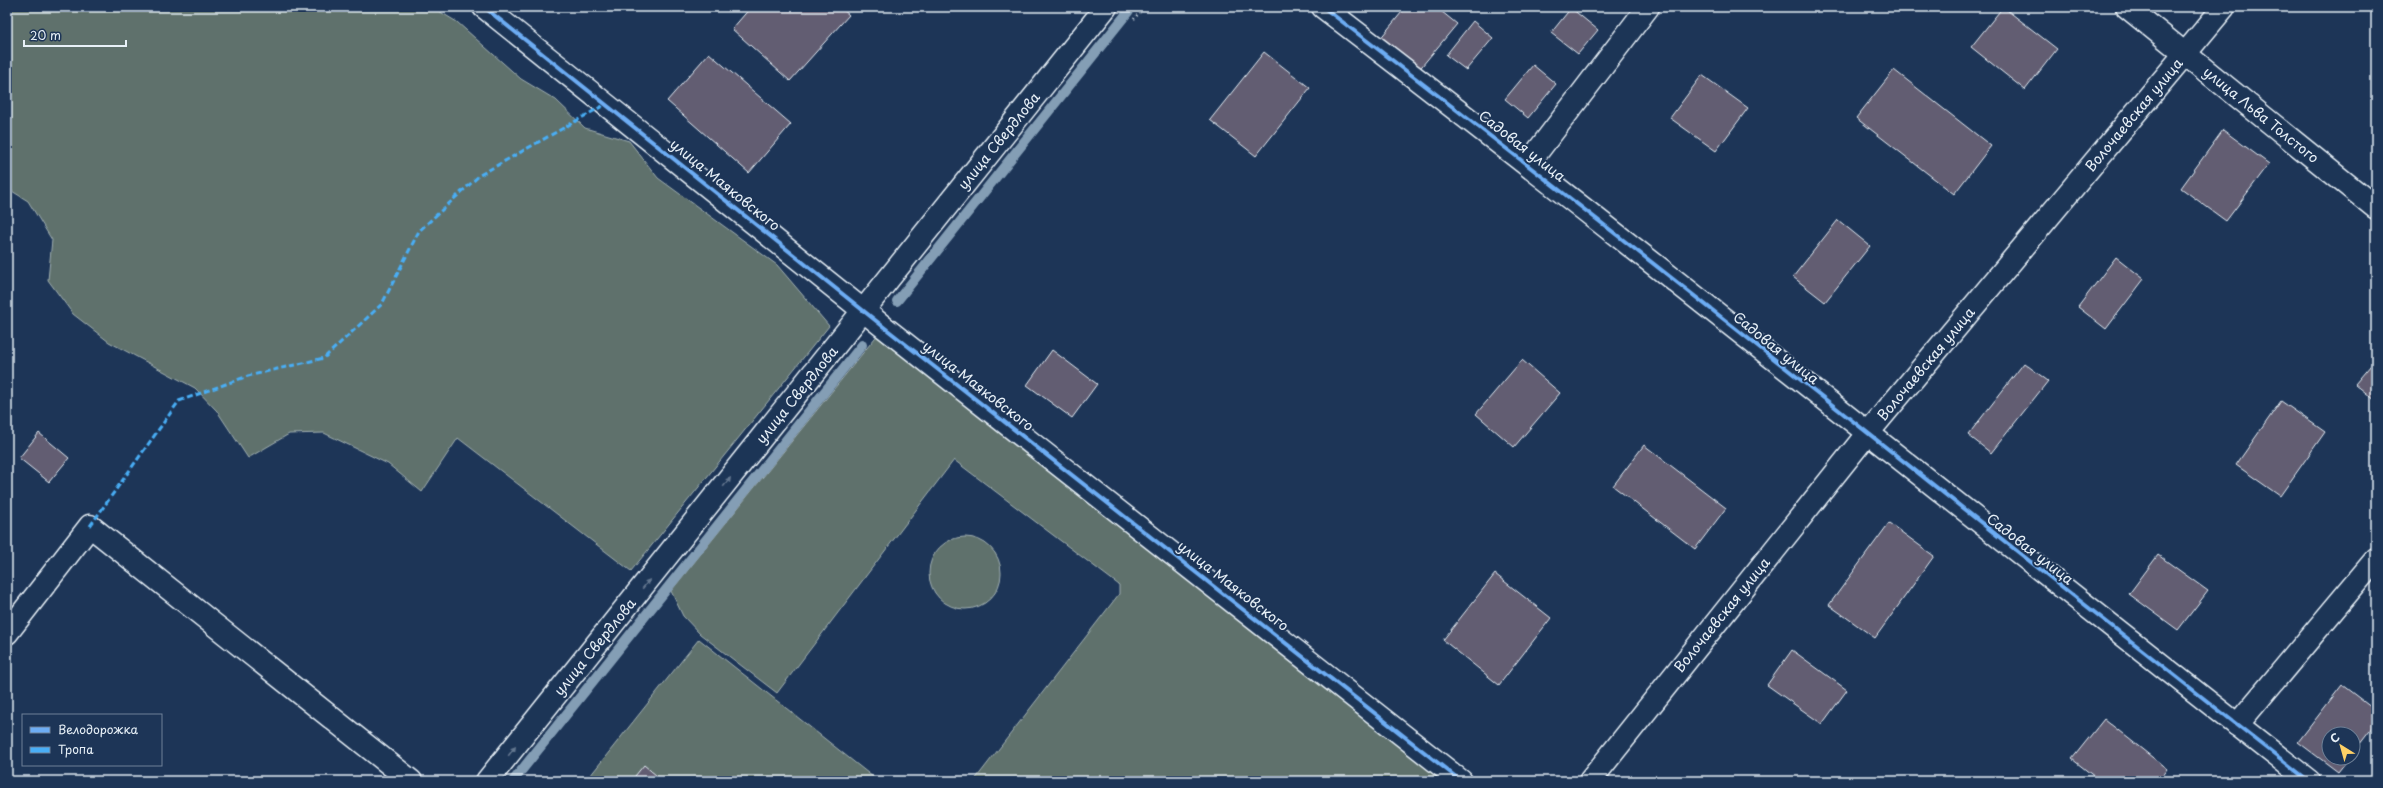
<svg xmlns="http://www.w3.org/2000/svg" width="2383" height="788" font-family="'Playpen Sans',sans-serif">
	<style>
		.green { fill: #5e716c; stroke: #a3b1b2 }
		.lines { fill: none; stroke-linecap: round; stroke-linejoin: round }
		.stream { stroke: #849eb5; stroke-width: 10 }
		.building { fill: #625d72; stroke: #e8f1f8 }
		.minor-casing { stroke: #e8f1f8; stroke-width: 25 }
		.path { stroke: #e8f1f8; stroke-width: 2.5; stroke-dasharray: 1 3; stroke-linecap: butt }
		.minor { stroke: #1d3557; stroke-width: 22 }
		.quiet { stroke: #49aef6; stroke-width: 3; stroke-dasharray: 6 3; stroke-linecap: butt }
		.cycleway-casing { stroke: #1d3557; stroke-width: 6 }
		.cycleway { stroke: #6dadf4; stroke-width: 4 }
		.oneway { fill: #64778f }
		.labels { text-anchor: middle; stroke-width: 4; stroke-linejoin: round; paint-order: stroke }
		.street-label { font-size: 14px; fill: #e8f1f8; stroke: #1d3557 }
	</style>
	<rect width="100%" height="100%" fill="#1d3557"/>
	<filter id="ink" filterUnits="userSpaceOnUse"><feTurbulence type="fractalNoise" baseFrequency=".025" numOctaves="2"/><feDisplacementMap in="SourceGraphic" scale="8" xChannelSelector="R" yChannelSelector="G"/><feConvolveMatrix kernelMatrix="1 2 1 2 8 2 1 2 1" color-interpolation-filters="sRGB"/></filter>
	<g filter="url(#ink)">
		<g class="green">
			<path d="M 7,7 L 432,7 L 457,22 L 521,79 L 556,100 L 585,128 L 629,141 L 658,178 L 777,265 L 829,326 L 631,571 L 458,438 L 422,492 L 388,464 L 324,433 L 289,434 L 248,458 L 217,411 L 195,388 L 109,342 L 73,314 L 48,280 L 52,240 L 28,201 L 7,188 Z"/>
			<path d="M 879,333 L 1444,781 L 974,781 L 1119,594 L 1119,585 L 954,460 L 777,693 L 700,634 L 683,616 L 671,591 Z"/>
			<circle cx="965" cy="573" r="36"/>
			<path d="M 699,639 L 878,781 L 586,781 Z"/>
		</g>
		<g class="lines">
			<g class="stream">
				<path d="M 897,301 L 1132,7"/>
				<path d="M 513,781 L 862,345"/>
			</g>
		</g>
		<g class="building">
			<path d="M 751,7 L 840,7 L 849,15 L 790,81 L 732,29 Z"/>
			<path d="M 1406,7 L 1436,7 L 1457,24 L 1417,72 L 1379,40 Z"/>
			<path d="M 2003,7 L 2057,49 L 2025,90 L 1971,47 Z"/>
			<path d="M 1571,8 L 1598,30 L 1578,54 L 1551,33 Z"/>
			<path d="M 1473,21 L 1493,38 L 1466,70 L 1446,55 Z"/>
			<path d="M 1264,52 L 1310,88 L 1256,156 L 1210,120 Z"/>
			<path d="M 709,53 L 791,124 L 749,173 L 667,101 Z"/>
			<path d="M 1533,65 L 1556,84 L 1528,118 L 1505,99 Z"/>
			<path d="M 1894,70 L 1991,146 L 1954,194 L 1856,118 Z"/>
			<path d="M 1702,75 L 1748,108 L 1716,151 L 1670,118 Z"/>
			<path d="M 2223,130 L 2269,164 L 2226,221 L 2181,188 Z"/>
			<path d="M 1838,220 L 1870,246 L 1825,302 L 1793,277 Z"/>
			<path d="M 2116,257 L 2144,279 L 2106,329 L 2078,307 Z"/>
			<path d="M 1052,350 L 1097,384 L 1072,418 L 1027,385 Z"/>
			<path d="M 2376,359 L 2376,401 L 2355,384 Z"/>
			<path d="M 1522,360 L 1560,393 L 1514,447 L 1476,414 Z"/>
			<path d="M 2024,363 L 2048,381 L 1991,453 L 1968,435 Z"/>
			<path d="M 2281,401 L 2325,432 L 2280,496 L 2236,465 Z"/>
			<path d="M 39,433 L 69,458 L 49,482 L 19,458 Z"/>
			<path d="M 1644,445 L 1726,508 L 1695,549 L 1613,486 Z"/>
			<path d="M 1889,523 L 1934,556 L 1875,638 L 1829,605 Z"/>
			<path d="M 2158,555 L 2208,591 L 2178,630 L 2129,594 Z"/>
			<path d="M 1495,574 L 1551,618 L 1499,685 L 1443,640 Z"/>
			<path d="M 1792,650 L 1847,690 L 1822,724 L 1767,685 Z"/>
			<path d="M 2342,685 L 2376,711 L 2376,723 L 2353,753 L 2353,734 L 2329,734 L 2329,758 L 2349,758 L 2338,772 L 2298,742 Z"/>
			<path d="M 2104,719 L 2167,769 L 2158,781 L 2100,781 L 2072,759 Z"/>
			<path d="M 644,765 L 663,781 L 631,781 Z"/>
		</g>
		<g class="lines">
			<g class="minor-casing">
				<g id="minor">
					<path d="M 484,7 L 885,328 L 1461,781"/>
					<path d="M 1323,7 C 1655,261 1980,524 2309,781"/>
					<path d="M 2127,7 L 2376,208"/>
					<path d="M 1528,164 L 1648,7"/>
					<path d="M 7,633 L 90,526 L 411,781"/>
					<path d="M 2237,725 L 2376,559"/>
					<path d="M 487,781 L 1106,7"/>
					<path d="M 1590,781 L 1867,434 L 2224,7"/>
				</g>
			</g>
			<path class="path" d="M 1134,19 L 1144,7"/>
			<use href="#minor" class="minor"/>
			<path class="quiet" d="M 90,526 L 179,401 L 248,376 L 324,358 L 382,304 L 419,231 L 480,175 L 606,104"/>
			<g class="cycleway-casing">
				<g id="cycleway">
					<path d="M 484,7 L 885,328 L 1461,781"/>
					<path d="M 1323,7 C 1655,261 1980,524 2309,781"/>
				</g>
			</g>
			<use href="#cycleway" class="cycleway"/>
		</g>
		<defs><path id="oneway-solid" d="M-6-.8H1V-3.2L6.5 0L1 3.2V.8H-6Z"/></defs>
		<g class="oneway">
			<use href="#oneway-solid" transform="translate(727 482) rotate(-51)"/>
			<use href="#oneway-solid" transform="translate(646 584) rotate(-51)"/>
			<use href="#oneway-solid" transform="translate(512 751) rotate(-51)"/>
		</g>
	</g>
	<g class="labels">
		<g class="street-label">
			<text transform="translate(2134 115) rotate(-50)" y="5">Волочаевская улица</text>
			<text transform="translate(2261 115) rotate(39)" y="5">улица Льва Толстого</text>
			<text transform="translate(999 141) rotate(-51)" y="5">улица Свердлова</text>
			<text transform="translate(1522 146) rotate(38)" y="5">Садовая улица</text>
			<text transform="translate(725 185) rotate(39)" y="5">улица Маяковского</text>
			<text transform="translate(1776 348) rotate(39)" y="5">Садовая улица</text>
			<text transform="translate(1926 364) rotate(-50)" y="5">Волочаевская улица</text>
			<text transform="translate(978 386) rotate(38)" y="5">улица Маяковского</text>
			<text transform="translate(797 395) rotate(-51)" y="5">улица Свердлова</text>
			<text transform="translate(2030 549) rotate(38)" y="5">Садовая улица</text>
			<text transform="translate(1233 586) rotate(38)" y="5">улица Маяковского</text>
			<text transform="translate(1722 615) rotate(-51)" y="5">Волочаевская улица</text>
			<text transform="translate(595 647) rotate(-51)" y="5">улица Свердлова</text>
		</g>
	</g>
	<rect width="2383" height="788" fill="none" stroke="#1d3557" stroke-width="24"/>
	<rect x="12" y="12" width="2359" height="764" fill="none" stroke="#e8f1f8" stroke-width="1.5" filter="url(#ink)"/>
	<rect x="22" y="714" width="140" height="52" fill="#1d3557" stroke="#6e8097"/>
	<rect x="30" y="727" width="20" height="6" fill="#6dadf4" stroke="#6e8097"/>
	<text x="58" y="734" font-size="12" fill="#e8f1f8">Велодорожка</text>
	<rect x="30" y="747" width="20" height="6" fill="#49aef6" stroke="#6e8097"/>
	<text x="58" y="754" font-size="12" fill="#e8f1f8">Тропа</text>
	<g transform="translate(2341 746) rotate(323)"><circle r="19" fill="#1d3557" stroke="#6e8097"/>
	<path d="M0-3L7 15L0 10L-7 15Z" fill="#ffd166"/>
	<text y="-6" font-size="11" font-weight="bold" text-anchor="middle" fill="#e8f1f8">С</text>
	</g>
	<path d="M24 40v6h102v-6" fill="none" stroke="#e8f1f8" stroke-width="2"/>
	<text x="30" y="40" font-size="12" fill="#e8f1f8" stroke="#1d3557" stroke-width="3" paint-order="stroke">20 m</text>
</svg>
